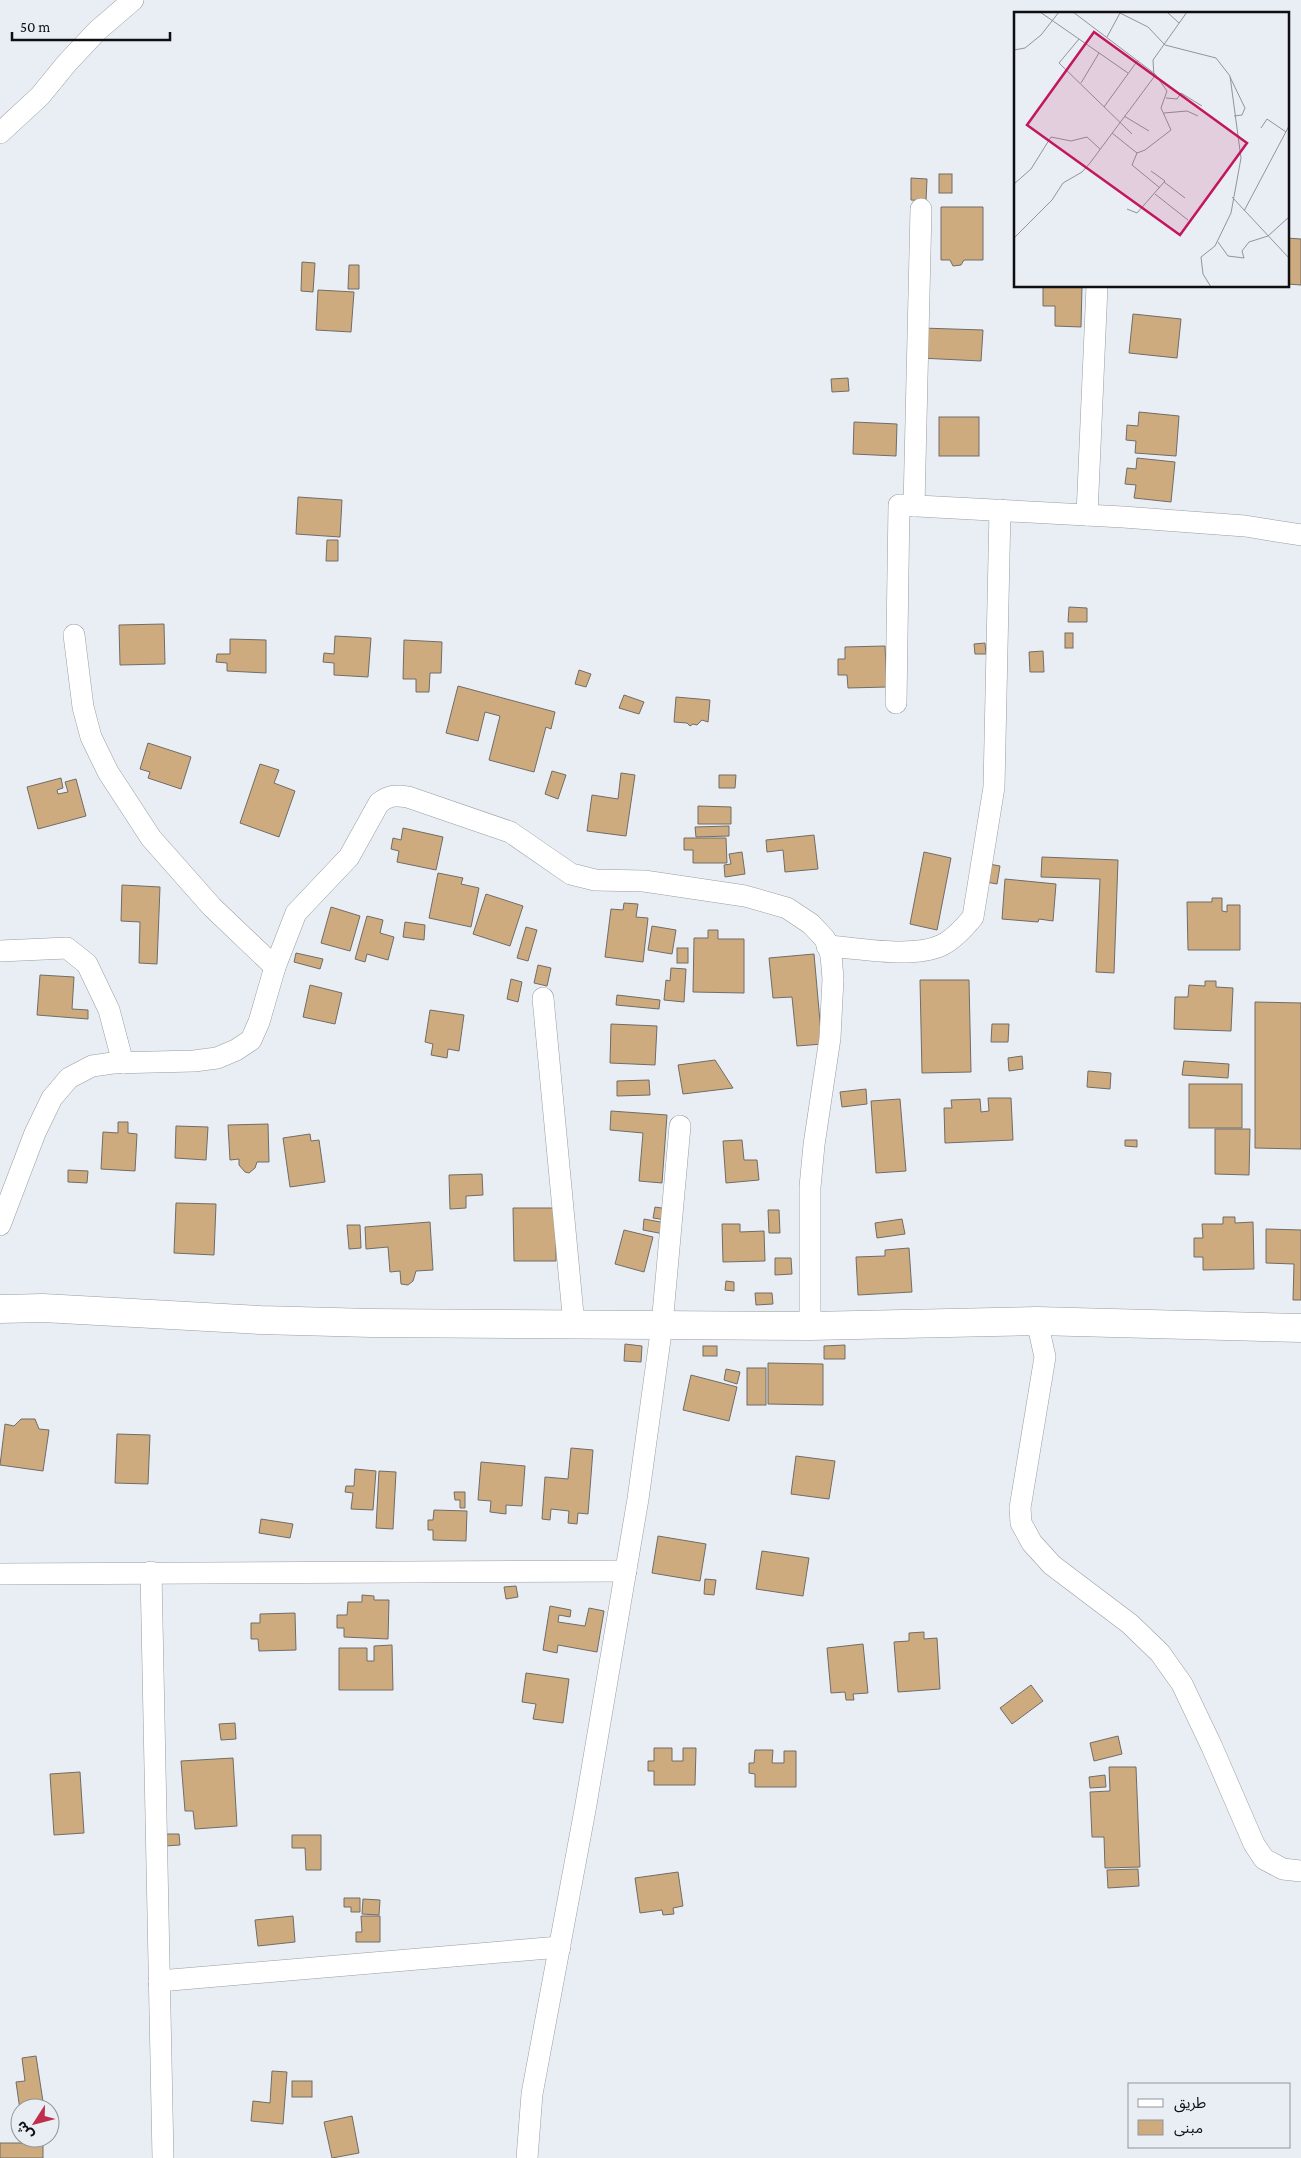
<svg xmlns="http://www.w3.org/2000/svg" width="1301" height="2158" font-family="'Crimson Pro','Noto Sans Arabic',serif">
	<style>
		.building { fill: #ceab7e; stroke: #706c67 }
		.lines { fill: none; stroke-linecap: round; stroke-linejoin: round }
		.street-casing { stroke: #999da2; stroke-width: 22 }
		.secondary-casing { stroke: #999da2; stroke-width: 29 }
		.street { stroke: #fff; stroke-width: 21 }
		.secondary { stroke: #fff; stroke-width: 28 }
		.inset-road { fill: none; stroke: #919599; stroke-width: 1 }
		.view { fill: #c2185b; fill-opacity: 0.15; stroke: #c2185b; stroke-width: 2.5 }
		.inset-edge { fill: none; stroke: #0d0f11; stroke-width: 2.5 }
	</style>
	<rect width="100%" height="100%" fill="#e9eef4"/>
	<g class="building">
		<rect x="939" y="174" width="13" height="19"/>
		<path d="M 911,178 L 927,179 L 926,201 L 911,200 Z"/>
		<path d="M 941,207 L 983,207 L 983,260 L 964,260 L 961,265 L 953,266 L 950,260 L 941,260 Z"/>
		<path d="M 1287,238 L 1301,239 L 1301,285 L 1287,284 Z"/>
		<path d="M 302,262 L 315,263 L 313,292 L 301,291 Z"/>
		<path d="M 349,265 L 359,265 L 359,289 L 348,289 Z"/>
		<path d="M 1043,286 L 1082,286 L 1081,327 L 1055,326 L 1055,306 L 1043,306 Z"/>
		<path d="M 318,290 L 354,292 L 351,332 L 316,330 Z"/>
		<path d="M 1133,314 L 1181,319 L 1177,358 L 1129,353 Z"/>
		<path d="M 922,328 L 983,330 L 981,361 L 920,358 Z"/>
		<path d="M 848,378 L 849,391 L 832,392 L 831,379 Z"/>
		<path d="M 1139,412 L 1179,416 L 1176,456 L 1135,453 L 1136,441 L 1126,440 L 1127,425 L 1138,426 Z"/>
		<rect x="939" y="417" width="40" height="39"/>
		<path d="M 854,422 L 897,424 L 896,456 L 853,454 Z"/>
		<path d="M 1137,458 L 1175,462 L 1171,502 L 1134,498 L 1136,485 L 1125,484 L 1127,468 L 1136,469 Z"/>
		<path d="M 298,497 L 342,500 L 340,537 L 296,534 Z"/>
		<path d="M 327,540 L 338,540 L 338,561 L 326,561 Z"/>
		<path d="M 1069,607 L 1087,608 L 1087,622 L 1068,622 Z"/>
		<path d="M 164,624 L 165,664 L 120,665 L 119,625 Z"/>
		<rect x="1065" y="633" width="8" height="15"/>
		<path d="M 335,636 L 371,638 L 368,677 L 334,675 L 334,663 L 323,662 L 324,653 L 334,654 Z"/>
		<path d="M 230,639 L 266,640 L 266,673 L 227,671 L 227,663 L 216,662 L 217,654 L 230,654 Z"/>
		<path d="M 404,640 L 442,642 L 441,673 L 430,673 L 429,692 L 416,692 L 416,679 L 403,679 Z"/>
		<path d="M 985,643 L 986,654 L 975,654 L 974,644 Z"/>
		<path d="M 885,646 L 887,687 L 848,688 L 847,675 L 838,675 L 838,659 L 845,659 L 845,647 Z"/>
		<path d="M 1043,651 L 1044,672 L 1030,672 L 1029,652 Z"/>
		<path d="M 579,670 L 591,674 L 586,687 L 575,684 Z"/>
		<path d="M 458,686 L 555,712 L 551,729 L 546,727 L 534,772 L 489,760 L 500,716 L 485,712 L 478,741 L 446,733 Z"/>
		<path d="M 624,695 L 644,702 L 639,714 L 619,708 Z"/>
		<path d="M 676,697 L 710,700 L 708,722 L 702,720 L 697,725 L 693,724 L 690,726 L 687,723 L 674,722 Z"/>
		<path d="M 148,743 L 191,757 L 181,789 L 148,778 L 150,772 L 140,769 Z"/>
		<path d="M 260,764 L 279,770 L 274,783 L 295,791 L 279,837 L 240,823 Z"/>
		<path d="M 552,771 L 566,775 L 558,799 L 545,794 Z"/>
		<path d="M 621,773 L 635,775 L 626,836 L 587,831 L 592,795 L 618,799 Z"/>
		<path d="M 719,775 L 736,775 L 735,788 L 719,788 Z"/>
		<path d="M 61,778 L 63,788 L 57,790 L 58,794 L 68,792 L 65,782 L 76,779 L 86,816 L 38,829 L 27,787 Z"/>
		<path d="M 698,806 L 731,807 L 731,824 L 698,824 Z"/>
		<path d="M 729,826 L 729,836 L 696,837 L 695,827 Z"/>
		<path d="M 403,828 L 443,837 L 436,870 L 397,862 L 399,851 L 391,849 L 393,838 L 401,840 Z"/>
		<path d="M 814,835 L 818,869 L 785,872 L 783,850 L 767,852 L 766,840 Z"/>
		<path d="M 684,838 L 726,838 L 727,863 L 693,863 L 693,850 L 684,850 Z"/>
		<path d="M 742,852 L 745,874 L 725,877 L 724,865 L 731,864 L 729,854 Z"/>
		<path d="M 924,852 L 951,858 L 937,930 L 910,924 Z"/>
		<path d="M 1042,857 L 1118,860 L 1114,973 L 1096,972 L 1100,879 L 1041,877 Z"/>
		<path d="M 989,864 L 1000,866 L 997,884 L 986,882 Z"/>
		<path d="M 438,873 L 463,878 L 461,884 L 479,888 L 471,927 L 429,918 Z"/>
		<path d="M 1005,879 L 1056,884 L 1053,921 L 1039,919 L 1038,922 L 1002,919 Z"/>
		<path d="M 122,885 L 160,887 L 157,964 L 139,963 L 140,922 L 121,921 Z"/>
		<path d="M 486,894 L 523,906 L 510,946 L 473,934 Z"/>
		<path d="M 1212,898 L 1222,898 L 1222,911 L 1227,912 L 1227,905 L 1240,905 L 1240,950 L 1188,950 L 1187,902 L 1212,902 Z"/>
		<path d="M 624,903 L 638,904 L 636,917 L 648,918 L 643,962 L 605,957 L 611,909 L 623,910 Z"/>
		<path d="M 331,907 L 360,916 L 350,951 L 321,943 Z"/>
		<path d="M 367,916 L 383,920 L 380,933 L 394,937 L 388,960 L 367,954 L 365,962 L 355,959 Z"/>
		<path d="M 405,922 L 425,925 L 424,940 L 403,937 Z"/>
		<path d="M 652,926 L 676,930 L 672,954 L 648,950 Z"/>
		<path d="M 526,927 L 537,930 L 528,961 L 517,958 Z"/>
		<path d="M 708,930 L 718,930 L 718,939 L 744,939 L 744,993 L 693,992 L 694,938 L 708,938 Z"/>
		<rect x="677" y="948" width="11" height="15"/>
		<path d="M 296,953 L 323,959 L 320,969 L 294,962 Z"/>
		<path d="M 814,954 L 822,1044 L 797,1046 L 792,997 L 773,998 L 769,958 Z"/>
		<path d="M 538,965 L 551,968 L 547,986 L 534,983 Z"/>
		<path d="M 671,968 L 686,969 L 684,1002 L 664,1000 L 666,980 L 670,981 Z"/>
		<path d="M 40,975 L 74,977 L 72,1009 L 88,1010 L 88,1019 L 37,1015 Z"/>
		<path d="M 511,979 L 522,982 L 518,1002 L 507,999 Z"/>
		<path d="M 920,980 L 969,980 L 971,1072 L 922,1073 Z"/>
		<path d="M 1205,981 L 1216,981 L 1216,987 L 1233,988 L 1231,1031 L 1174,1029 L 1175,997 L 1188,997 L 1189,985 L 1205,986 Z"/>
		<path d="M 310,985 L 342,993 L 335,1024 L 303,1017 Z"/>
		<path d="M 617,995 L 660,1000 L 659,1009 L 616,1005 Z"/>
		<path d="M 1255,1002 L 1301,1003 L 1301,1149 L 1255,1148 Z"/>
		<path d="M 430,1010 L 464,1015 L 459,1051 L 448,1049 L 447,1058 L 431,1055 L 433,1044 L 425,1042 Z"/>
		<path d="M 611,1024 L 657,1026 L 655,1065 L 610,1063 Z"/>
		<path d="M 992,1024 L 1009,1024 L 1008,1042 L 991,1042 Z"/>
		<path d="M 1022,1056 L 1023,1069 L 1009,1071 L 1008,1058 Z"/>
		<path d="M 715,1060 L 733,1088 L 683,1094 L 678,1065 Z"/>
		<path d="M 1184,1061 L 1229,1064 L 1228,1078 L 1182,1075 Z"/>
		<path d="M 1088,1071 L 1111,1073 L 1110,1089 L 1087,1087 Z"/>
		<path d="M 649,1080 L 650,1095 L 617,1096 L 617,1081 Z"/>
		<rect x="1189" y="1084" width="53" height="44"/>
		<path d="M 866,1089 L 867,1104 L 842,1107 L 840,1092 Z"/>
		<path d="M 988,1098 L 1011,1098 L 1013,1140 L 945,1143 L 944,1108 L 952,1108 L 951,1100 L 980,1099 L 981,1112 L 989,1111 Z"/>
		<path d="M 900,1099 L 906,1171 L 876,1173 L 871,1101 Z"/>
		<path d="M 611,1111 L 667,1115 L 662,1183 L 639,1181 L 643,1133 L 610,1130 Z"/>
		<path d="M 118,1122 L 128,1122 L 128,1133 L 137,1134 L 135,1171 L 101,1169 L 103,1132 L 118,1133 Z"/>
		<path d="M 268,1124 L 269,1162 L 257,1162 L 255,1168 L 249,1173 L 245,1172 L 239,1165 L 239,1159 L 230,1160 L 228,1125 Z"/>
		<path d="M 176,1126 L 208,1127 L 206,1160 L 175,1158 Z"/>
		<path d="M 1215,1129 L 1250,1129 L 1249,1175 L 1215,1174 Z"/>
		<path d="M 310,1134 L 311,1141 L 319,1140 L 325,1182 L 290,1187 L 283,1138 Z"/>
		<path d="M 742,1140 L 744,1160 L 757,1160 L 759,1180 L 726,1183 L 723,1141 Z"/>
		<path d="M 1125,1140 L 1137,1140 L 1137,1147 L 1125,1146 Z"/>
		<path d="M 68,1170 L 88,1171 L 87,1183 L 68,1182 Z"/>
		<path d="M 482,1174 L 483,1195 L 466,1196 L 466,1208 L 450,1209 L 449,1175 Z"/>
		<path d="M 176,1203 L 216,1204 L 214,1255 L 174,1253 Z"/>
		<path d="M 655,1207 L 668,1209 L 666,1220 L 653,1218 Z"/>
		<path d="M 513,1208 L 556,1208 L 556,1261 L 514,1261 Z"/>
		<path d="M 768,1210 L 779,1210 L 780,1233 L 769,1233 Z"/>
		<path d="M 1223,1217 L 1235,1217 L 1235,1223 L 1253,1222 L 1254,1269 L 1203,1270 L 1203,1257 L 1194,1257 L 1194,1238 L 1203,1238 L 1202,1224 L 1223,1224 Z"/>
		<path d="M 644,1219 L 666,1223 L 664,1234 L 643,1230 Z"/>
		<path d="M 902,1219 L 905,1234 L 877,1238 L 875,1223 Z"/>
		<path d="M 430,1222 L 433,1270 L 416,1271 L 413,1281 L 408,1285 L 401,1284 L 400,1271 L 390,1272 L 388,1247 L 366,1249 L 365,1227 Z"/>
		<path d="M 722,1224 L 740,1224 L 740,1232 L 764,1231 L 765,1261 L 723,1262 Z"/>
		<path d="M 347,1225 L 360,1225 L 361,1248 L 349,1249 Z"/>
		<path d="M 1266,1229 L 1301,1230 L 1301,1300 L 1293,1300 L 1294,1264 L 1266,1263 Z"/>
		<path d="M 624,1230 L 653,1237 L 644,1272 L 615,1264 Z"/>
		<path d="M 909,1248 L 912,1292 L 858,1295 L 856,1257 L 885,1256 L 885,1250 Z"/>
		<path d="M 775,1258 L 791,1258 L 792,1274 L 775,1275 Z"/>
		<path d="M 726,1281 L 734,1282 L 734,1291 L 725,1290 Z"/>
		<path d="M 755,1293 L 772,1293 L 773,1304 L 756,1305 Z"/>
		<path d="M 625,1344 L 642,1346 L 641,1362 L 624,1361 Z"/>
		<path d="M 845,1345 L 845,1359 L 824,1359 L 824,1346 Z"/>
		<rect x="703" y="1346" width="14" height="10"/>
		<path d="M 768,1363 L 823,1364 L 823,1405 L 768,1404 Z"/>
		<rect x="747" y="1368" width="19" height="37"/>
		<path d="M 726,1369 L 740,1372 L 737,1384 L 724,1380 Z"/>
		<path d="M 691,1375 L 737,1387 L 729,1421 L 683,1410 Z"/>
		<path d="M 21,1419 L 35,1419 L 39,1429 L 49,1430 L 43,1471 L 0,1465 L 5,1424 L 14,1426 Z"/>
		<path d="M 117,1434 L 150,1435 L 148,1484 L 115,1483 Z"/>
		<path d="M 571,1448 L 593,1450 L 588,1514 L 578,1513 L 577,1524 L 568,1523 L 569,1511 L 551,1509 L 550,1520 L 542,1519 L 545,1477 L 568,1479 Z"/>
		<path d="M 796,1456 L 835,1461 L 829,1499 L 791,1494 Z"/>
		<path d="M 481,1462 L 525,1466 L 522,1506 L 506,1505 L 506,1514 L 490,1512 L 491,1501 L 478,1500 Z"/>
		<path d="M 355,1469 L 376,1471 L 373,1510 L 351,1509 L 353,1493 L 345,1492 L 346,1486 L 354,1486 Z"/>
		<path d="M 379,1471 L 396,1472 L 393,1529 L 376,1528 Z"/>
		<path d="M 454,1492 L 465,1492 L 465,1508 L 460,1508 L 460,1500 L 455,1500 Z"/>
		<path d="M 434,1510 L 467,1511 L 466,1541 L 433,1540 L 433,1530 L 428,1530 L 428,1520 L 433,1520 Z"/>
		<path d="M 261,1519 L 293,1524 L 290,1538 L 259,1533 Z"/>
		<path d="M 658,1536 L 706,1544 L 700,1581 L 652,1573 Z"/>
		<path d="M 762,1551 L 809,1558 L 803,1596 L 756,1589 Z"/>
		<path d="M 705,1579 L 716,1580 L 714,1595 L 704,1594 Z"/>
		<path d="M 516,1586 L 518,1597 L 506,1599 L 504,1587 Z"/>
		<path d="M 362,1595 L 374,1596 L 374,1600 L 389,1600 L 388,1639 L 344,1637 L 344,1628 L 337,1628 L 337,1615 L 347,1615 L 348,1602 L 362,1602 Z"/>
		<path d="M 550,1606 L 571,1610 L 570,1617 L 559,1615 L 558,1622 L 585,1626 L 589,1608 L 604,1611 L 597,1652 L 558,1645 L 557,1653 L 543,1650 Z"/>
		<path d="M 295,1613 L 296,1650 L 259,1651 L 258,1639 L 251,1639 L 251,1623 L 260,1623 L 260,1614 Z"/>
		<path d="M 924,1632 L 924,1639 L 937,1638 L 940,1689 L 898,1692 L 894,1642 L 909,1641 L 909,1633 Z"/>
		<path d="M 863,1644 L 868,1693 L 853,1694 L 854,1700 L 846,1700 L 845,1692 L 831,1693 L 827,1648 Z"/>
		<path d="M 392,1645 L 393,1690 L 339,1690 L 339,1648 L 367,1648 L 367,1661 L 374,1661 L 374,1646 Z"/>
		<path d="M 526,1673 L 569,1679 L 563,1723 L 533,1719 L 536,1704 L 522,1702 Z"/>
		<path d="M 1031,1685 L 1043,1701 L 1012,1724 L 1000,1708 Z"/>
		<path d="M 235,1723 L 236,1739 L 221,1740 L 219,1724 Z"/>
		<path d="M 1118,1736 L 1122,1754 L 1094,1761 L 1090,1743 Z"/>
		<path d="M 654,1748 L 672,1748 L 672,1761 L 683,1761 L 683,1748 L 696,1748 L 695,1785 L 654,1785 L 654,1771 L 648,1771 L 648,1761 L 654,1761 Z"/>
		<path d="M 755,1750 L 773,1750 L 772,1763 L 784,1763 L 784,1751 L 796,1751 L 796,1787 L 755,1787 L 755,1774 L 749,1773 L 749,1763 L 754,1763 Z"/>
		<path d="M 233,1758 L 237,1826 L 195,1829 L 193,1811 L 185,1811 L 181,1761 Z"/>
		<path d="M 1109,1767 L 1136,1767 L 1140,1867 L 1105,1868 L 1104,1837 L 1092,1837 L 1090,1792 L 1110,1791 Z"/>
		<path d="M 80,1772 L 84,1833 L 54,1835 L 50,1774 Z"/>
		<path d="M 1105,1775 L 1106,1787 L 1090,1788 L 1089,1777 Z"/>
		<path d="M 164,1834 L 179,1834 L 180,1845 L 165,1846 Z"/>
		<path d="M 292,1835 L 321,1835 L 321,1870 L 306,1870 L 305,1848 L 292,1848 Z"/>
		<path d="M 1138,1869 L 1139,1886 L 1108,1888 L 1107,1870 Z"/>
		<path d="M 678,1872 L 683,1906 L 673,1908 L 674,1914 L 663,1915 L 662,1910 L 640,1913 L 635,1878 Z"/>
		<path d="M 344,1898 L 360,1898 L 360,1912 L 351,1912 L 351,1907 L 344,1907 Z"/>
		<path d="M 363,1899 L 380,1900 L 379,1915 L 362,1914 Z"/>
		<path d="M 293,1916 L 295,1942 L 258,1946 L 255,1920 Z"/>
		<path d="M 361,1916 L 380,1916 L 380,1942 L 356,1942 L 356,1932 L 362,1932 Z"/>
		<path d="M 36,2056 L 44,2108 L 20,2108 L 20,2110 L 16,2082 L 25,2081 L 22,2058 Z"/>
		<path d="M 272,2071 L 287,2072 L 283,2124 L 251,2121 L 253,2101 L 270,2103 Z"/>
		<rect x="292" y="2081" width="20" height="16"/>
		<path d="M 352,2116 L 359,2153 L 332,2158 L 324,2122 Z"/>
		<rect x="0" y="2143" width="43" height="15"/>
	</g>
	<g class="lines">
		<g class="street-casing">
			<g id="street">
				<path d="M 0,133 L 40,96 L 67,63 L 97,31 L 133,0"/>
				<path d="M 914,506 L 921,209"/>
				<path d="M 1087,515 L 1097,286"/>
				<path d="M 74,635 L 83,707 L 91,737 L 108,772 L 151,838 L 212,907 L 275,967"/>
				<path d="M 896,703 L 899,505 L 1123,517 L 1245,526 L 1301,535"/>
				<path d="M 827,946 C 859,948 913,959 942,945 C 954,939 964,928 973,917 L 994,787 L 1000,510"/>
				<path d="M 0,951 L 67,948 L 87,964 L 109,1010 L 123,1063"/>
				<path d="M 543,998 L 574,1325"/>
				<path d="M 0,1225 L 35,1133 L 52,1098 L 69,1078 L 92,1066 L 113,1063 L 194,1061 L 217,1058 L 236,1050 L 251,1040 L 259,1022 L 275,967 L 296,913 L 349,857 L 379,803 C 389,795 396,795 408,797 L 510,832 L 571,874 L 595,880 L 644,881 L 745,896 L 787,908 L 811,924 L 825,939 L 831,955 L 833,979 L 830,1038 L 814,1145 L 810,1187 L 810,1326"/>
				<path d="M 1037,1321 L 1045,1357 L 1020,1508 L 1021,1523 L 1032,1543 L 1052,1565 L 1130,1624 L 1160,1653 L 1182,1684 L 1212,1747 L 1254,1844 L 1264,1859 L 1283,1869 L 1301,1871"/>
				<path d="M 151,1572 L 163,2158"/>
				<path d="M 0,1574 L 626,1571"/>
				<path d="M 159,1981 L 560,1947"/>
				<path d="M 527,2158 L 532,2094 L 585,1810 L 638,1499 L 662,1325 L 680,1126"/>
			</g>
		</g>
		<g class="secondary-casing">
			<path id="secondary" d="M 0,1309 L 43,1308 L 260,1320 L 371,1323 L 810,1326 L 1037,1321 L 1301,1328"/>
		</g>
		<use href="#street" class="street"/>
		<use href="#secondary" class="secondary"/>
	</g>
	<g transform="translate(1014 12)">
		<rect width="275" height="275" fill="#e9eef4"/>
		<path class="inset-road" d="M 26,0 L 114,61M 59,0 L 141,62 L 153,79 L 147,96 L 157,118 L 131,138 L 123,141 L 98,121M 153,0 L 165,11M 106,1 L 134,15 L 151,33 L 202,46 L 216,64 L 227,146 L 217,201 L 201,234 L 187,245 L 189,262 L 197,275M 93,25 L 106,1M 65,27 L 45,51 L 118,122M 0,38 L 11,36 L 27,23 L 45,0M 216,65 L 231,96 L 228,103 L 220,104M 67,71 L 85,41M 152,86 L 163,87 L 167,81 L 188,94M 90,95 L 124,48M 150,101 L 173,99 L 184,104M 110,104 L 135,119M 247,116 L 253,107 L 272,120M 123,141 L 118,153 L 146,176M 150,170 L 171,186M 0,172 L 17,157 L 37,125 L 57,129 L 73,125 L 86,137M 141,182 L 174,208M 218,185 L 275,246M 113,197 L 123,201 L 151,169 L 137,159M 230,199 L 275,114M 0,226 L 38,188 L 49,171 L 68,160 L 76,151 L 140,65 L 139,48 L 173,0M 204,230 L 214,244 L 230,246 L 228,239 L 235,230 L 254,224 L 275,205M 164,275 L 183,275"/>
		<path class="view" d="M 80,20 L 233,131 L 166,223 L 13,113 Z"/>
		<rect width="275" height="275" class="inset-edge"/>
	</g>
	<rect x="1128" y="2083" width="162" height="65" fill="#e9eef4" stroke="#919599"/>
	<rect x="1138" y="2099" width="25" height="8" fill="#ffffff" stroke="#919599"/>
	<text x="1174" y="2108" font-size="15" fill="#0d0f11">طريق</text>
	<rect x="1138" y="2120" width="25" height="15" fill="#ceab7e" stroke="#919599"/>
	<text x="1174" y="2133" font-size="15" fill="#0d0f11">مبنى</text>
	<g transform="translate(35 2123) rotate(234)"><circle r="24" fill="#e9eef4" stroke="#919599"/>
	<path d="M0-4L9 19L0 12L-9 19Z" fill="#bf2f4c"/>
	<text y="-8" font-size="14" font-weight="bold" text-anchor="middle" fill="#0d0f11">ش</text>
	</g>
	<path d="M12 32v8h158v-8" fill="none" stroke="#0d0f11" stroke-width="2.5"/>
	<text x="20" y="32" font-size="15" fill="#0d0f11" stroke="#e9eef4" stroke-width="4" paint-order="stroke">50 m</text>
</svg>
